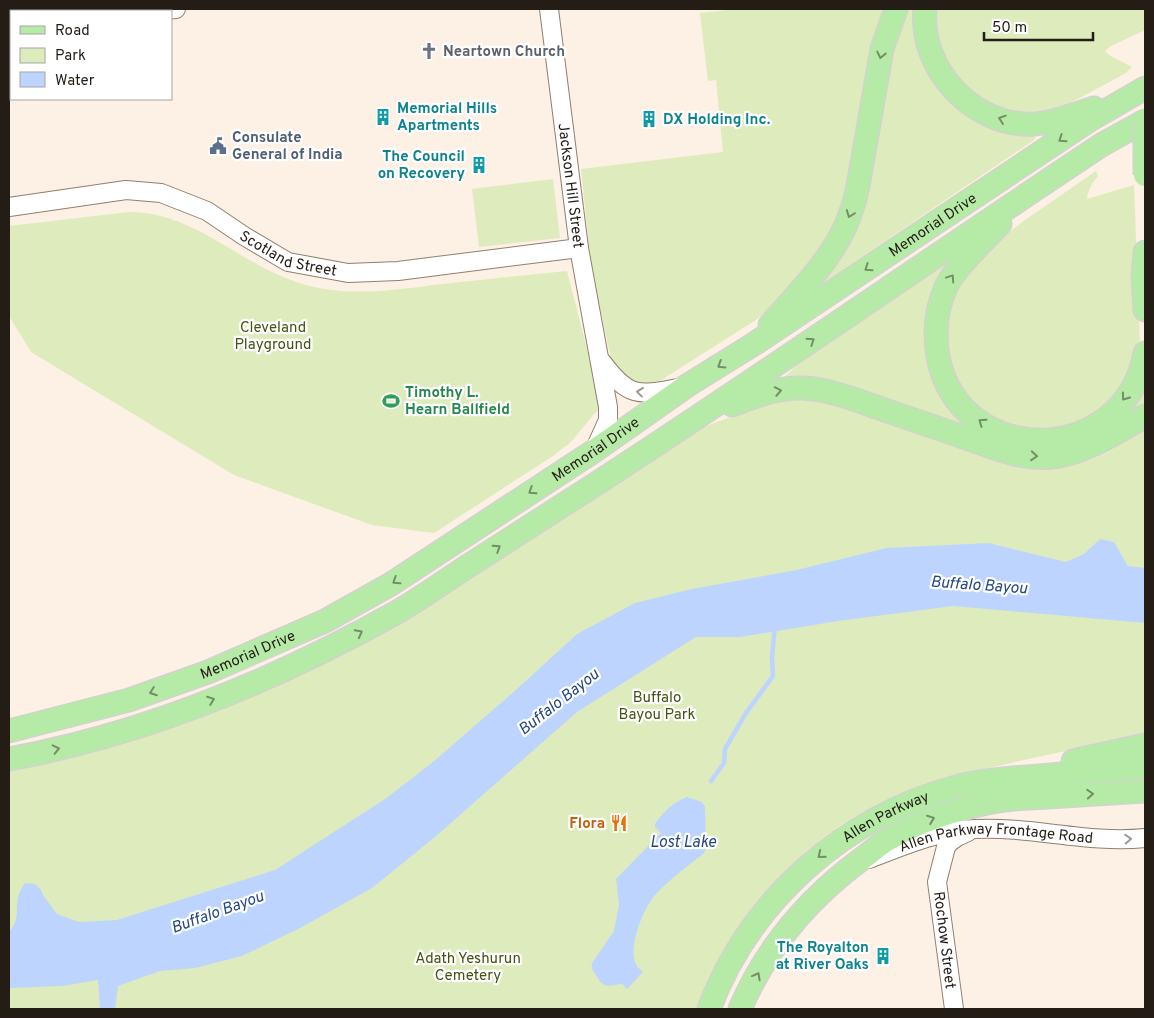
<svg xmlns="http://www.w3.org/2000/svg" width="1154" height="1018" font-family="Overpass,sans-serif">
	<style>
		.green { fill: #deebbd }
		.water { fill: #bdd5fe }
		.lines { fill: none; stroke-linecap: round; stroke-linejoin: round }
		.stream { stroke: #bdd5fe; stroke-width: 4.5 }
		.minor-casing { stroke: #927f6d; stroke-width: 20 }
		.major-casing { stroke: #d3d2d0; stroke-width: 25 }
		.minor { stroke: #fff; stroke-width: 18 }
		.major { stroke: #b6eba7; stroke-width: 22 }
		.major-bridge-casing { stroke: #d3d2d0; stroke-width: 25; stroke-linecap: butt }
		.major-bridge { stroke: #b6eba7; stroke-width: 22 }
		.oneway { stroke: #748e66 }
		.oneway2 { stroke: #9c9996 }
		.labels { text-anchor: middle; stroke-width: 4.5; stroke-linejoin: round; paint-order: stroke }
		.worship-label { font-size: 15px; font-weight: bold; fill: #5b616d; stroke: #fff; text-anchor: start }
		.culture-label { font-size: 15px; font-weight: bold; fill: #0d838f; stroke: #fff; text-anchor: start }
		.service-label { font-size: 15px; font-weight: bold; fill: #4e5e75; stroke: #fff; text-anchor: start }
		.street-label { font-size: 15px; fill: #241d16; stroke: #fff }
		.park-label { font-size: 15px; fill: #465213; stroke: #fff }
		.leisure-label { font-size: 15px; font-weight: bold; fill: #27864d; stroke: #fff; text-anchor: start }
		.food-label { font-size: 15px; font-weight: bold; fill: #c56008; stroke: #fff; text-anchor: end }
		.water-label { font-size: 16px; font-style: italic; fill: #244682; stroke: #fff }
	</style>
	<rect width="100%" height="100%" fill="#fdf0e4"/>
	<g class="green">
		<path d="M 736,9 L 889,9 L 855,175 L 832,240 L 788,291 L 759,318 L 655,384 L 634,382 L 619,373 L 611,359 L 591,265 L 581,169 L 723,152 L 716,80 L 708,81 L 700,13 Z"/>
		<path d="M 904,9 L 918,9 L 930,73 L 1036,134 L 1034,140 L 801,298 L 824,272 L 886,62 Z"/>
		<path d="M 931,9 L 1145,9 L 1145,30 L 1111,46 L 1105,51 L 1109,55 L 1132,67 L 1126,73 L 1063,107 L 1042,115 L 1028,117 L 977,103 L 938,57 Z"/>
		<path d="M 1096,171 L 1098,176 C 1092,183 1088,190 1087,199 L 1134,185 L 1140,347 L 1135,369 L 1102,414 L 1046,434 L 989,420 L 952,379 L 941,327 L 961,276 L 1003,237 L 1025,220 Z"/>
		<path d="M 553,179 L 560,238 L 479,247 L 472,189 Z"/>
		<path d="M 129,212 C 195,212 239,264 299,283 C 346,298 394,290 442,284 C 483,280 525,275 567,271 L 602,407 L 594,414 L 571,442 L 553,456 L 434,533 L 372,525 L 234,475 L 31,352 L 9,316 L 9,226 Z"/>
		<path d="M 950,261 L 946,272 L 947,398 L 1055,445 L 1145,375 L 1145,407 L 1055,450 L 783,381 C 788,363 927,273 950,261 Z"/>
		<path d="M 800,399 L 817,400 L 846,408 L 984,456 C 1024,468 1054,474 1095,458 C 1112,451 1129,439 1145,429 L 1145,734 C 1103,743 1061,752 1019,761 C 982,770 945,777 910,790 C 811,826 733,912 697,1009 L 9,1009 L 9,771 L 73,757 L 142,737 L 214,712 L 271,688 L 331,660 L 408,619 L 703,427 L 761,406 L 781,401 Z"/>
	</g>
	<g class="water">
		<path d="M 1100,539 L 1114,542 L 1128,566 L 1145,568 L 1145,623 L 953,606 L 838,621 L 740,637 L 696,637 L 577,712 L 435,837 L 372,888 L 300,928 L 242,956 L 195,968 L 160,971 L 118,986 L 115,1009 L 100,1009 L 98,980 L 63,986 L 9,988 L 9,932 C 24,916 10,902 25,883 L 35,884 L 41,890 L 43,895 L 57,914 L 79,922 L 117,920 L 275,870 L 385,799 L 433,762 L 517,689 L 577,634 L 635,603 L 692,589 L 797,570 L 886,548 L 989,543 L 1066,562 L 1084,554 Z"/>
		<path d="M 687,797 L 702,802 L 705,807 L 706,848 L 704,853 C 688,866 670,879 656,894 C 644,906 626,950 637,966 C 638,968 641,970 643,972 L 627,989 L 622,984 C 608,985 604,990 596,975 C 593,971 591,969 592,963 L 614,931 L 619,905 L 616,879 L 661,833 L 655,827 L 655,824 C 664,811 672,803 687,797 Z"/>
	</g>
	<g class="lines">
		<path class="stream" d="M 711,781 L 724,763 L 725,749 L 746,713 L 773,676 L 772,656 L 775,626"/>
		<g class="minor-casing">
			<g id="minor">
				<path id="s1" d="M 549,9 L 579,248 L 608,407 L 608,420 L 594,451"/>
				<path d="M 155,11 L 176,9"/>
				<path d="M 9,29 L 11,29"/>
				<path id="s2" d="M 9,207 L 126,190 L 161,193 L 207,211 L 244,236 L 288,262 L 348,273 L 398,271 L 579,248"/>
				<path d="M 602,362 C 630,400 640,395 683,387"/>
				<path id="s3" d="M 869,859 C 903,846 937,831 974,829 C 1032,826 1088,844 1145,838"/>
				<path d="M 954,1009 L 937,882 L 946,847 L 950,842 L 957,837 L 968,832"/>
			</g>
		</g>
		<g class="major-casing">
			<g id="major">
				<path d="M 925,9 C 919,69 974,128 1035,124 C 1055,123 1075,114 1094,108"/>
				<path d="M 1000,224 C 985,240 954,268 946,287 C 936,309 934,333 938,357 C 960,469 1124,468 1145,353"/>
				<path d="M 1145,252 L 1143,276 L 1145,310"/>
				<path d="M 770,325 C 796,295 828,264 845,227 C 851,214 855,200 858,186 L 882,49 L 896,9"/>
				<path d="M 732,405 C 754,397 777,387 802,388 C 830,389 856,400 882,409 C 913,420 944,430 975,441 C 999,450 1026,460 1052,457 C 1087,453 1115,433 1145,416"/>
				<path id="s4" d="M 9,731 L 129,700 L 208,672 L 325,621 L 391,584 L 594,451 L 688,385 L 754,344 L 1088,121 L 1145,88"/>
				<path d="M 9,759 C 146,734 278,679 399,611 C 423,597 445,581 468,566 C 513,537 557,509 602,480 C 771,370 935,255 1103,144 L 1145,121"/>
				<path d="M 1073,761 L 1145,745"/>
				<path id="s5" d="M 709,1009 C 750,900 844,817 956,787 C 983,780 1012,778 1039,776 C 1075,773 1110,770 1145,767"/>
				<path d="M 740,1009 C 766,948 810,897 863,858 C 871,852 879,845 887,840 C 921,820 959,808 998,801 C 1013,798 1031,798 1047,797 C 1080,795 1112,793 1145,791"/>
			</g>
		</g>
		<use href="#minor" class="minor"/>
		<use href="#major" class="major"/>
		<g class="major-bridge-casing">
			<path id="major-bridge" d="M 1145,175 L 1145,120"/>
		</g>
		<use href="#major-bridge" class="major-bridge"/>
	</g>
	<defs><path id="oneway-chevron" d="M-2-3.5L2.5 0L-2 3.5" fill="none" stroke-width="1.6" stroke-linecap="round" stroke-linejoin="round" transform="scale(1.25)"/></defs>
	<g class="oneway">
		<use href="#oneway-chevron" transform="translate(881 55) rotate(102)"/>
		<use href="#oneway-chevron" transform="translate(1002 119) rotate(-161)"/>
		<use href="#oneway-chevron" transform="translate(1062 139) rotate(146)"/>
		<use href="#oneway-chevron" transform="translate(850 214) rotate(111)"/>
		<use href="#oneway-chevron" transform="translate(868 268) rotate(146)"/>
		<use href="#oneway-chevron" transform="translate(951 278) rotate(-56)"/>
		<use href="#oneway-chevron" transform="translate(811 341) rotate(-34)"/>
		<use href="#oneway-chevron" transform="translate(721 365) rotate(148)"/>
		<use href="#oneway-chevron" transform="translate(778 391) rotate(-11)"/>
		<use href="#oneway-chevron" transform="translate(1125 397) rotate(126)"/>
		<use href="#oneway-chevron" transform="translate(982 422) rotate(-145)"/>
		<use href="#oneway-chevron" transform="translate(1034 456) rotate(5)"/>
		<use href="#oneway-chevron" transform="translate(532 491) rotate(147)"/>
		<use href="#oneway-chevron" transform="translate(497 548) rotate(-33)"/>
		<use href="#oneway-chevron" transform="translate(396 581) rotate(147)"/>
		<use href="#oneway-chevron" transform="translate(359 633) rotate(-28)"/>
		<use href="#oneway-chevron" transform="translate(153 692) rotate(160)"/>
		<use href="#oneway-chevron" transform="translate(211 700) rotate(-21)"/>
		<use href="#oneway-chevron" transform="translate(56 749) rotate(-13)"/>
		<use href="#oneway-chevron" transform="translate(1090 794) rotate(-4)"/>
		<use href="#oneway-chevron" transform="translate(931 819) rotate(-21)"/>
		<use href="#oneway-chevron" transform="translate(821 855) rotate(141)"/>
		<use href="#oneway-chevron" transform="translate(757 976) rotate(-61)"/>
	</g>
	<g class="oneway2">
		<use href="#oneway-chevron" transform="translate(640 392) rotate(-173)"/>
		<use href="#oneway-chevron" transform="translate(1128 839) rotate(-3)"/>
	</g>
	<defs>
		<g id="church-bare" transform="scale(1.35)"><path d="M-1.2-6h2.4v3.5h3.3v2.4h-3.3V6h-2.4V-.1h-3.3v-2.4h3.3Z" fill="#6b7280" stroke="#fff" stroke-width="2.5" paint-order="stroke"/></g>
		<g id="building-bare" transform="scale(1.35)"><path d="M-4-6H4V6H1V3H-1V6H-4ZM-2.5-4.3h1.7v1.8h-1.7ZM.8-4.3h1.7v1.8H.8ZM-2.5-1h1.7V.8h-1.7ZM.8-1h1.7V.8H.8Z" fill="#0f9aa8" stroke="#fff" stroke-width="2.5" paint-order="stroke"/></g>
		<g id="civic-bare" transform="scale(1.35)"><path d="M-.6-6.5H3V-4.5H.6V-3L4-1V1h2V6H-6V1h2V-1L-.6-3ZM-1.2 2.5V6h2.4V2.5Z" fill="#5c6f8a" stroke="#fff" stroke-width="2.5" paint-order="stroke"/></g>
		<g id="stadium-bare" transform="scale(1.35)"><path d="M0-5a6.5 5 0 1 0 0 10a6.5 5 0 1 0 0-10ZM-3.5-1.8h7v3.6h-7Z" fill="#2e9e5b" stroke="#fff" stroke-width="2.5" paint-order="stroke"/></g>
		<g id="restaurant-bare" transform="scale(1.35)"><path d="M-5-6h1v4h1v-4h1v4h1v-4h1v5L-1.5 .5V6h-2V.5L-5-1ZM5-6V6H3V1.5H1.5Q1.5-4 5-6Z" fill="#e8710a" stroke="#fff" stroke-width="2.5" paint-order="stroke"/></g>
	</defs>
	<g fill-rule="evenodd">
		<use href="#church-bare" x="429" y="51"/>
		<use href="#building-bare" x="383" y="117"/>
		<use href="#building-bare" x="649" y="119"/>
		<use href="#civic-bare" x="218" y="146"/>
		<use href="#building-bare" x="479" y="165"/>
		<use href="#stadium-bare" x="391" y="401"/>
		<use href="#restaurant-bare" x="619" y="823"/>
		<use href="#building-bare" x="883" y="956"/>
	</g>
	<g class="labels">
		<g class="worship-label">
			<text x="443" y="56">Neartown Church</text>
		</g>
		<g class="culture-label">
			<text x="397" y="113">Memorial Hills<tspan x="397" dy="17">Apartments</tspan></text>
			<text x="663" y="124">DX Holding Inc.</text>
			<text x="465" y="161" text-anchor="end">The Council<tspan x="465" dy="17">on Recovery</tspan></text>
			<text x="869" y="952" text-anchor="end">The Royalton<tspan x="869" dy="17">at River Oaks</tspan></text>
		</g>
		<g class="service-label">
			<text x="232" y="142">Consulate<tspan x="232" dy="17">General of India</tspan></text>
		</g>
		<g class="street-label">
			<text dy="5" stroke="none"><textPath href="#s1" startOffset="178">Jackson Hill Street</textPath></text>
			<text dy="5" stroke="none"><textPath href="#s4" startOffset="1061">Memorial Drive</textPath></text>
			<text dy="5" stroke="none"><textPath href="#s2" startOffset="296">Scotland Street</textPath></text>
			<text dy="5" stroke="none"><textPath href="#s4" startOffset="656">Memorial Drive</textPath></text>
			<text dy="5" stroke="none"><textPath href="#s4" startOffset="251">Memorial Drive</textPath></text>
			<text dy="5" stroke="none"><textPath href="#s5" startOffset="268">Allen Parkway</textPath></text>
			<text dy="5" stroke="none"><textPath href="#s3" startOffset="131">Allen Parkway Frontage Road</textPath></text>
			<text transform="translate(945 940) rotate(83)" y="5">Rochow Street</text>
		</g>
		<g class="park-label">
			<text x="273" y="332">Cleveland<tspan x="273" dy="17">Playground</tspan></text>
			<text x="657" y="702">Buffalo<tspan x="657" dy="17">Bayou Park</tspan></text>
			<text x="468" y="963">Adath Yeshurun<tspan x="468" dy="17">Cemetery</tspan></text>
		</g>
		<g class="leisure-label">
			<text x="405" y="397">Timothy L.<tspan x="405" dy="17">Hearn Ballfield</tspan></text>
		</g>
		<g class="food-label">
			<text x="605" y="828">Flora</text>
		</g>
		<g class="water-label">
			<text transform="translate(979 584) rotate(4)" y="6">Buffalo Bayou</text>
			<text transform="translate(558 701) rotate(-38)" y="6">Buffalo Bayou</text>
			<text x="683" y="847">Lost Lake</text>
			<text transform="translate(217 911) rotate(-20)" y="6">Buffalo Bayou</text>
		</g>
	</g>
	<rect width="1154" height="1018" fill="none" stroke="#241d16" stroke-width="20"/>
	<rect x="10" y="10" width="162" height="90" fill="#ffffff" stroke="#a7a5a2"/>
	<rect x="20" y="26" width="25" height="8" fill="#b6eba7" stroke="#a7a5a2"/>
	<text x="55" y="35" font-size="15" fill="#241d16">Road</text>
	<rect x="20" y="48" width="25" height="15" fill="#deebbd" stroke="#a7a5a2"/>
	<text x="55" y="60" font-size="15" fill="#241d16">Park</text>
	<rect x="20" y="72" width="25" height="15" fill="#bdd5fe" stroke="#a7a5a2"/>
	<text x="55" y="85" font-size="15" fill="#241d16">Water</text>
	<path d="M984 32v8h109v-8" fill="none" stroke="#241d16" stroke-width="2.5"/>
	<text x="992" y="32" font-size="15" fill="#241d16" stroke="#ffffff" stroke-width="4" paint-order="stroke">50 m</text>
</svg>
